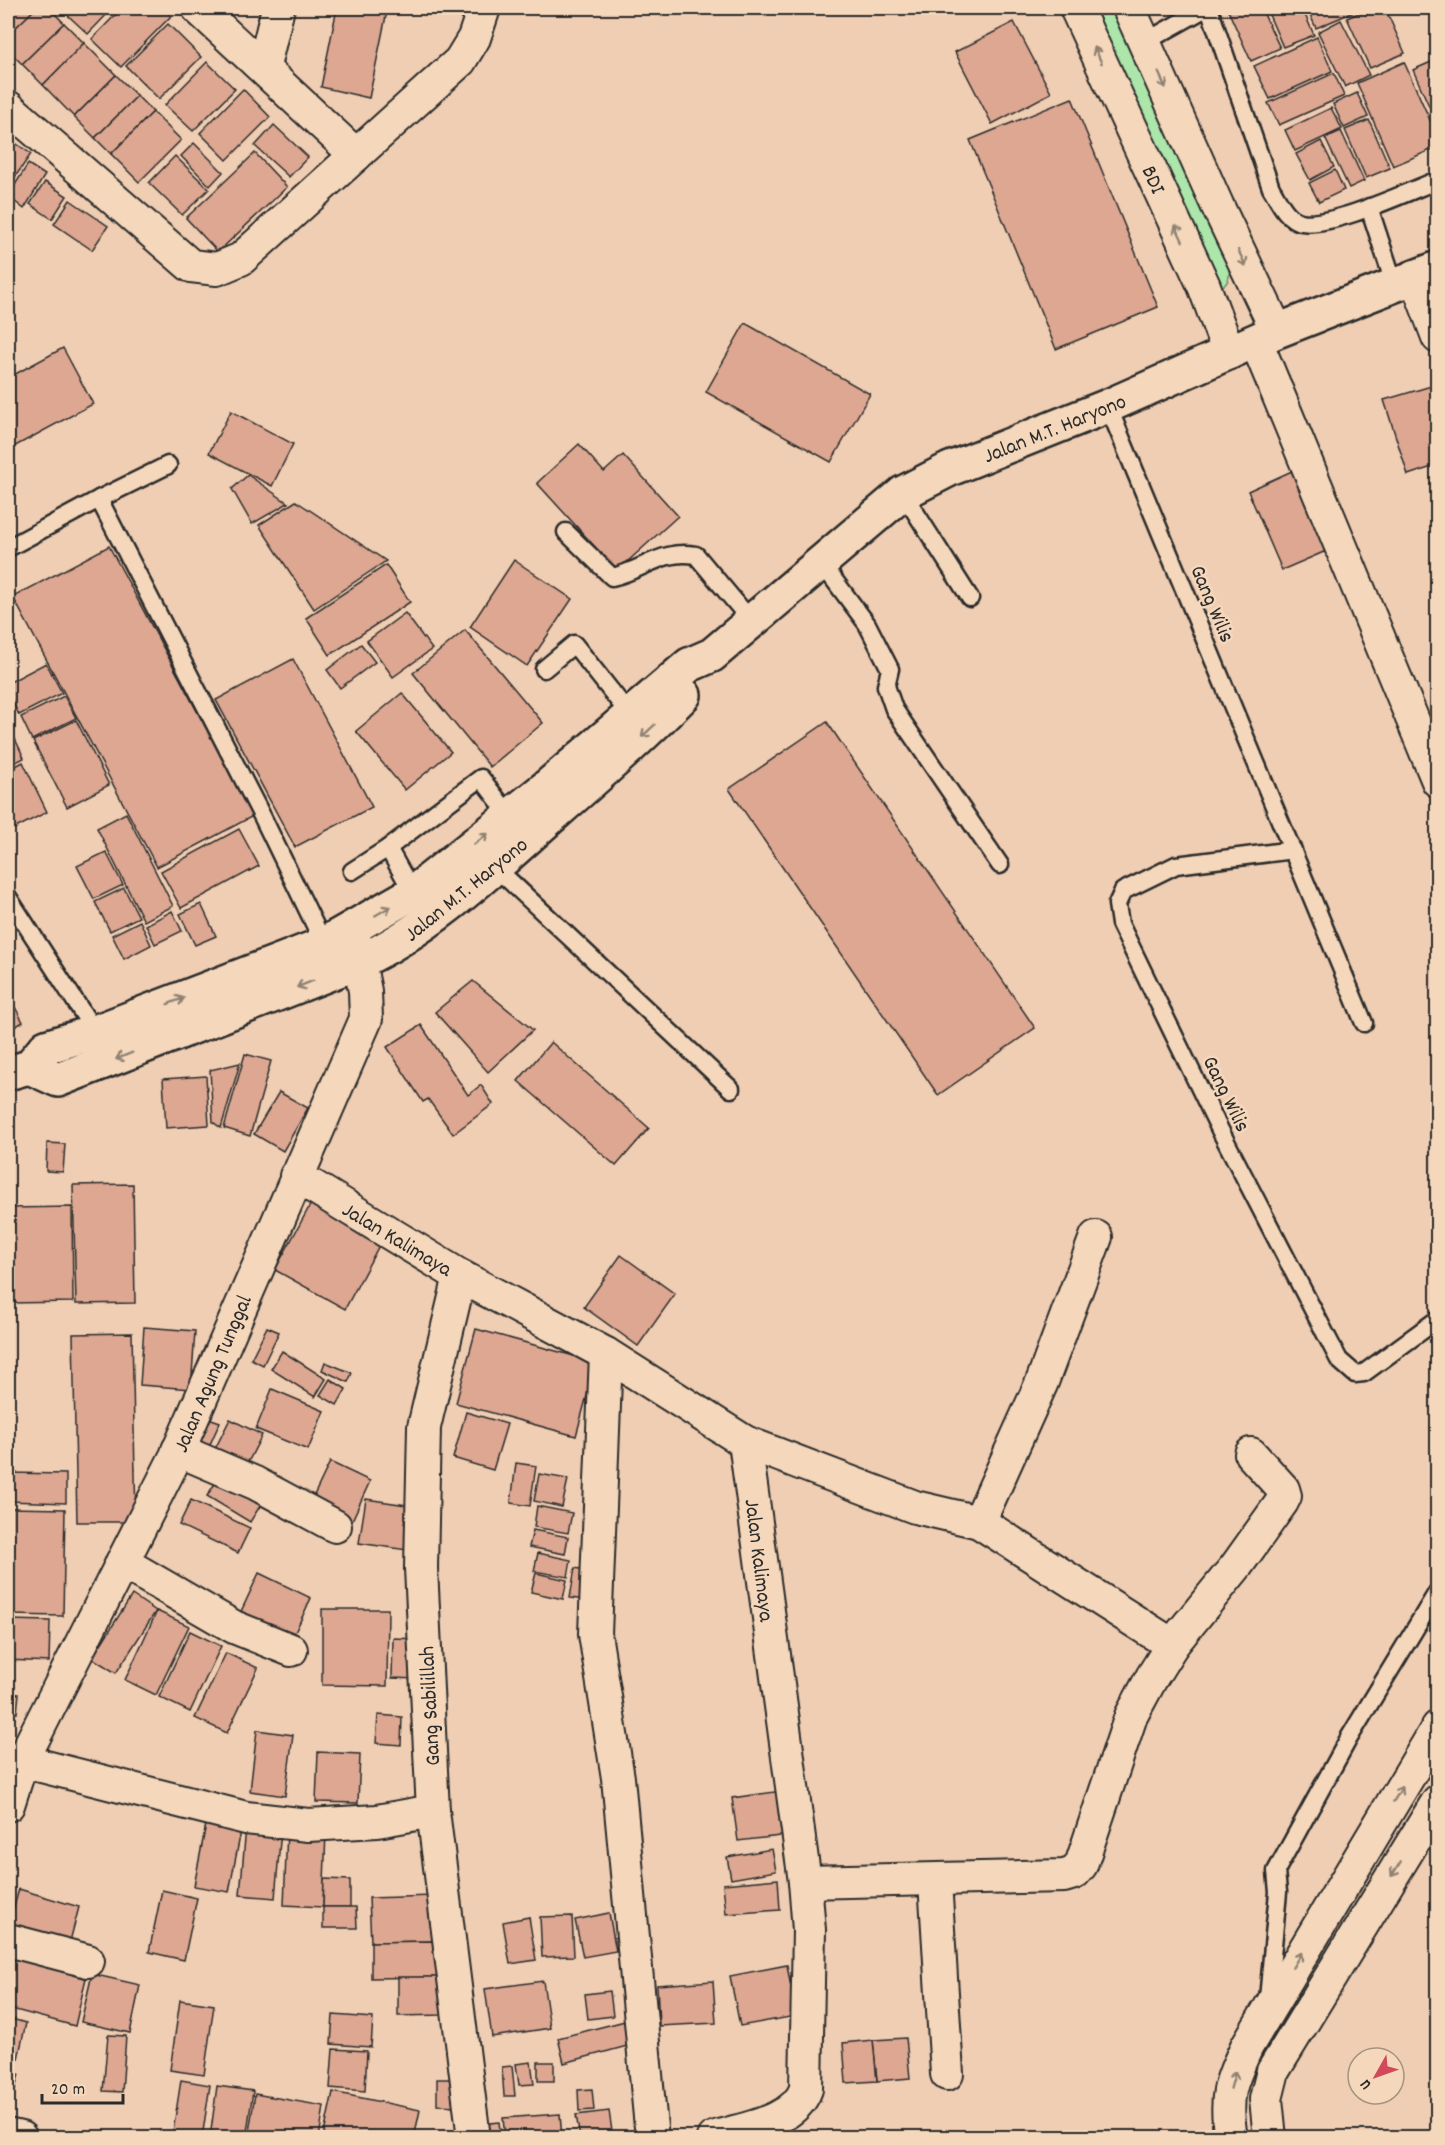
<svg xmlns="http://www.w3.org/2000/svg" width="1445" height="2145" font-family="Dekko,sans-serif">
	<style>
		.green { fill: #ace6aa; stroke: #6c886a; stroke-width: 1.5 }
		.building { fill: #dda792; stroke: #2b2b2b; stroke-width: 1.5 }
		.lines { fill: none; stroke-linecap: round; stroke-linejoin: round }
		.service-casing { stroke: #2b2b2b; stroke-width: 21 }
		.minor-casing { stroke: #2b2b2b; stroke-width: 36 }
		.primary-casing { stroke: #2b2b2b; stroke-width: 38 }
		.service { stroke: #f5d8bb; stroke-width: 16 }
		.minor { stroke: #f5d8bb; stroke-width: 32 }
		.primary { stroke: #f5d8bb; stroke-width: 33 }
		.oneway { stroke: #908273 }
		.labels { text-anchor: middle; stroke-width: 5; stroke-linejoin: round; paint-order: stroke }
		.street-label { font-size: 22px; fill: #2b2b2b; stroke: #f5d8bb }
	</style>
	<rect width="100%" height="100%" fill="#f0ceb3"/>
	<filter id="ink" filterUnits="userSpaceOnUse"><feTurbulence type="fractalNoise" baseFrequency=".0167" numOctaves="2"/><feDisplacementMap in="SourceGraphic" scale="12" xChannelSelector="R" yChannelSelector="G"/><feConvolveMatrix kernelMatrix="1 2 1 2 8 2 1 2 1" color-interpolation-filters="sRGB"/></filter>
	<g filter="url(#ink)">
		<path class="green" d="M 1085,8 L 1114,8 L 1229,267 C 1230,277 1229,284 1219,288 Z"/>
		<g class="building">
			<path d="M 8,8 L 36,8 L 8,35 Z"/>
			<path d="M 36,8 L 49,8 L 64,23 L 22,64 L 8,50 L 8,35 Z"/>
			<path d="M 60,8 L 113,8 L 88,34 Z"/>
			<path d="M 122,8 L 162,8 L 171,16 L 121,67 L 92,39 Z"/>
			<path d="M 337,8 L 369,8 L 387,11 L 369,98 L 321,87 Z"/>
			<path d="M 1227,8 L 1261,8 L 1280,48 L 1251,61 Z"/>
			<path d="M 1266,8 L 1302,8 L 1314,35 L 1283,47 Z"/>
			<path d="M 1307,8 L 1363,8 L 1316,28 Z"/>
			<path d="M 1371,8 L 1385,8 L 1405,53 L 1370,68 L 1347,18 Z"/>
			<path d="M 1341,20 L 1369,75 L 1345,87 L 1318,32 Z"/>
			<path d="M 1014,22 L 1051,93 L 992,124 L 955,52 Z"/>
			<path d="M 64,23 L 84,43 L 43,85 L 22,64 Z"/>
			<path d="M 168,24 L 201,57 L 159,99 L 126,66 Z"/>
			<path d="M 1317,37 L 1332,71 L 1270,99 L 1254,66 Z"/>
			<path d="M 84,43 L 116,75 L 74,117 L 43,85 Z"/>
			<path d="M 1438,59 L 1438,126 L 1413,70 Z"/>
			<path d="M 207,62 L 235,89 L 193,131 L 165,105 Z"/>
			<path d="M 1404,62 L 1438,138 L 1438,147 L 1393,166 L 1357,83 Z"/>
			<path d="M 1334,73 L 1344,96 L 1279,125 L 1268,103 Z"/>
			<path d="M 116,75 L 137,96 L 95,138 L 74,117 Z"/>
			<path d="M 243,89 L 270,117 L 227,160 L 200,133 Z"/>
			<path d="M 1357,93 L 1368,117 L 1344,128 L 1333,104 Z"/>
			<path d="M 137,96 L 153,112 L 111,154 L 95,138 Z"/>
			<path d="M 1072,98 L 1158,307 L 1056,349 L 970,140 Z"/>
			<path d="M 1331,108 L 1342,129 L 1295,151 L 1285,130 Z"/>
			<path d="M 153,112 L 181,140 L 139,182 L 111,154 Z"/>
			<path d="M 1369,120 L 1390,168 L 1366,178 L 1345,130 Z"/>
			<path d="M 274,125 L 308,157 L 289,177 L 255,146 Z"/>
			<path d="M 1341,131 L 1364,181 L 1349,188 L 1325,138 Z"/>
			<path d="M 1321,141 L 1334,167 L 1310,180 L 1296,154 Z"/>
			<path d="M 14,142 L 31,154 L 8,187 L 8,151 Z"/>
			<path d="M 194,143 L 223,172 L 210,186 L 181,156 Z"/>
			<path d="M 255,153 L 287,187 L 218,252 L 186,218 Z"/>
			<path d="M 175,156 L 209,189 L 182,215 L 149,183 Z"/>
			<path d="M 28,164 L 45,175 L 24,209 L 8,196 Z"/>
			<path d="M 1335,170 L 1344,190 L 1319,202 L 1309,183 Z"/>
			<path d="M 45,182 L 67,196 L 52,219 L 30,204 Z"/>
			<path d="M 70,200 L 108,226 L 92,250 L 54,224 Z"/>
			<path d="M 745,323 L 870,394 L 831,462 L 706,392 Z"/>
			<path d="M 63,348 L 93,404 L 8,450 L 8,378 Z"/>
			<path d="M 1438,384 L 1438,465 L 1408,475 L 1384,400 Z"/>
			<path d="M 231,411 L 293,444 L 272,486 L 209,453 Z"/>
			<path d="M 579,444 L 604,472 L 623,455 L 678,516 L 617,571 L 537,483 Z"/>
			<path d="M 1294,470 L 1326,551 L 1282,570 L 1248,491 Z"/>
			<path d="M 248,475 L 288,503 L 252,524 L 232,489 Z"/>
			<path d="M 296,501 L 386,561 L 314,609 L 259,525 Z"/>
			<path d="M 109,546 L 253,816 L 157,867 L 13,597 Z"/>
			<path d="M 514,560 L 572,599 L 527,666 L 470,627 Z"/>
			<path d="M 386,565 L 410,602 L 330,655 L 306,618 Z"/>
			<path d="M 405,613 L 432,649 L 393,677 L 367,641 Z"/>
			<path d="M 465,630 L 543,723 L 490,767 L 413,673 Z"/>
			<path d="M 361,644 L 375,662 L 340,688 L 327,670 Z"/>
			<path d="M 293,659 L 372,807 L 295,847 L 216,700 Z"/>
			<path d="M 46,663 L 62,693 L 19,715 L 8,692 L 8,683 Z"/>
			<path d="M 402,693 L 451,752 L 405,790 L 356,731 Z"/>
			<path d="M 64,696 L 76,718 L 32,740 L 21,717 Z"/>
			<path d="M 76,720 L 109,785 L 67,807 L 33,741 Z"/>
			<path d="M 827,722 L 1035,1028 L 938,1095 L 729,789 Z"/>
			<path d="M 8,724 L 24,758 L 8,766 Z"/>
			<path d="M 23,762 L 47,812 L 8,832 L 8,770 Z"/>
			<path d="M 126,813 L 173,906 L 144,921 L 97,828 Z"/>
			<path d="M 239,829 L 259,866 L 181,908 L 161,871 Z"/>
			<path d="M 106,852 L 123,885 L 94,899 L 77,866 Z"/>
			<path d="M 124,888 L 139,917 L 110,931 L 95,902 Z"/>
			<path d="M 201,904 L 216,936 L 195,945 L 180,914 Z"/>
			<path d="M 172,911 L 182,931 L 155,944 L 146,925 Z"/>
			<path d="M 140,921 L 151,945 L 124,959 L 112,935 Z"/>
			<path d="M 473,981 L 533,1030 L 488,1072 L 435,1012 Z"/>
			<path d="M 8,994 L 23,1022 L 8,1031 Z"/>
			<path d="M 421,1025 L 468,1095 L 481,1085 L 493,1104 L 453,1134 L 428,1099 L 423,1102 L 387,1047 Z"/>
			<path d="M 551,1042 L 649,1128 L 616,1166 L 518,1081 Z"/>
			<path d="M 245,1054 L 271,1061 L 250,1136 L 224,1128 Z"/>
			<path d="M 240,1063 L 221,1128 L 213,1122 L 210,1070 Z"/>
			<path d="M 206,1076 L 209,1125 L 166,1128 L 163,1079 Z"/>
			<path d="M 279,1092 L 308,1108 L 283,1151 L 254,1134 Z"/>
			<path d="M 47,1143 L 65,1144 L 63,1172 L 46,1171 Z"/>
			<path d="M 133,1184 L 135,1303 L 76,1304 L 73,1185 Z"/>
			<path d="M 313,1200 L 383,1238 L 345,1309 L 275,1270 Z"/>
			<path d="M 72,1207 L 73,1302 L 8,1303 L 8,1208 Z"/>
			<path d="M 621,1255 L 675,1294 L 638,1346 L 584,1307 Z"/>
			<path d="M 144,1327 L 195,1331 L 191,1389 L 140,1385 Z"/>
			<path d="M 267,1327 L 279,1332 L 263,1365 L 251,1359 Z"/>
			<path d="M 476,1329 L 596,1362 L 576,1436 L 456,1403 Z"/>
			<path d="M 132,1333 L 136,1522 L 77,1522 L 73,1334 Z"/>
			<path d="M 282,1351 L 326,1379 L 315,1397 L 271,1369 Z"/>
			<path d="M 325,1362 L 352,1373 L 348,1382 L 322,1370 Z"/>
			<path d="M 330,1379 L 346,1389 L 337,1405 L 320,1395 Z"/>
			<path d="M 272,1389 L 324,1411 L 308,1450 L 256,1429 Z"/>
			<path d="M 466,1412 L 507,1424 L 493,1470 L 453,1458 Z"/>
			<path d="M 203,1416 L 220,1422 L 207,1451 L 191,1444 Z"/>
			<path d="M 230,1419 L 262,1435 L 245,1468 L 214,1451 Z"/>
			<path d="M 330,1462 L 370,1481 L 349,1527 L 308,1508 Z"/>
			<path d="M 516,1463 L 536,1466 L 530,1506 L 511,1503 Z"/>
			<path d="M 8,1473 L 66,1474 L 66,1503 L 8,1501 Z"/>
			<path d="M 539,1474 L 568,1479 L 562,1507 L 534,1501 Z"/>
			<path d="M 219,1477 L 262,1503 L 250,1522 L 207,1496 Z"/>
			<path d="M 366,1499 L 413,1506 L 407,1550 L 359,1543 Z"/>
			<path d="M 191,1500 L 250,1528 L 238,1553 L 179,1525 Z"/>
			<path d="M 537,1506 L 572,1513 L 568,1533 L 534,1527 Z"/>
			<path d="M 8,1508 L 65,1509 L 63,1616 L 8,1615 Z"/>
			<path d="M 533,1530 L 568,1537 L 565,1554 L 529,1547 Z"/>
			<path d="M 538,1553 L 571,1560 L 568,1577 L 534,1571 Z"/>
			<path d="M 575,1568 L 591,1571 L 586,1600 L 570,1598 Z"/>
			<path d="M 259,1573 L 311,1598 L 290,1643 L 238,1618 Z"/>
			<path d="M 536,1573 L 567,1580 L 563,1599 L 531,1592 Z"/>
			<path d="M 132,1595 L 156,1611 L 116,1673 L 92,1658 Z"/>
			<path d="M 322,1609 L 388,1609 L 387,1686 L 322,1685 Z"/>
			<path d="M 157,1611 L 189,1626 L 156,1695 L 125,1680 Z"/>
			<path d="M 8,1620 L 50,1621 L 49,1662 L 8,1660 Z"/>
			<path d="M 190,1631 L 221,1646 L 190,1712 L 159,1697 Z"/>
			<path d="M 393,1638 L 418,1639 L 417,1679 L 392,1678 Z"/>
			<path d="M 226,1653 L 258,1668 L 227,1733 L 195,1718 Z"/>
			<path d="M 8,1693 L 19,1694 L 17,1713 L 8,1711 Z"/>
			<path d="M 378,1715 L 402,1717 L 401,1745 L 376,1743 Z"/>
			<path d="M 257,1730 L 293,1735 L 285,1796 L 250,1791 Z"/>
			<path d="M 318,1752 L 360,1754 L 358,1803 L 316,1802 Z"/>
			<path d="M 782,1791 L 789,1835 L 738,1841 L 732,1798 Z"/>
			<path d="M 206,1824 L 241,1831 L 229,1892 L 194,1886 Z"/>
			<path d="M 246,1827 L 281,1830 L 275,1898 L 240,1895 Z"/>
			<path d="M 287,1830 L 326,1832 L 323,1907 L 284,1905 Z"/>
			<path d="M 772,1849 L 776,1871 L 731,1879 L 727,1857 Z"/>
			<path d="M 324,1879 L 350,1880 L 350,1907 L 323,1907 Z"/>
			<path d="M 778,1879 L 780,1910 L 726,1914 L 723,1884 Z"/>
			<path d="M 19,1889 L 79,1907 L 68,1949 L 8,1928 Z"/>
			<path d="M 162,1890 L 197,1898 L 184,1960 L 149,1952 Z"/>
			<path d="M 434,1896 L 436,1941 L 371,1942 L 369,1898 Z"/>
			<path d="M 323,1907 L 356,1907 L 357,1928 L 323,1928 Z"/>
			<path d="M 609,1913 L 616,1951 L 583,1957 L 575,1920 Z"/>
			<path d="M 572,1916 L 574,1956 L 542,1957 L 540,1917 Z"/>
			<path d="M 529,1917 L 536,1960 L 510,1964 L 503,1922 Z"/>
			<path d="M 436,1941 L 437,1977 L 371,1978 L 371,1942 Z"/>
			<path d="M 8,1957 L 86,1978 L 75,2026 L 8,2008 Z"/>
			<path d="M 787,1965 L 796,2016 L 740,2026 L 730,1976 Z"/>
			<path d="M 92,1974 L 140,1985 L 130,2033 L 81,2022 Z"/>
			<path d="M 398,1977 L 444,1977 L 444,2015 L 398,2016 Z"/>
			<path d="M 543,1981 L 550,2028 L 492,2037 L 485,1989 Z"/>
			<path d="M 713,1981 L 716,2023 L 659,2026 L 657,1985 Z"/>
			<path d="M 610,1991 L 613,2016 L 588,2019 L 585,1994 Z"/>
			<path d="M 180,2000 L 214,2005 L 204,2075 L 170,2070 Z"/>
			<path d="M 333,2015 L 373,2018 L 371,2047 L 331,2044 Z"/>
			<path d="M 8,2018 L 26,2023 L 17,2063 L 8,2061 Z"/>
			<path d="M 625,2021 L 631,2045 L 564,2063 L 558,2038 Z"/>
			<path d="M 108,2035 L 126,2036 L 122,2092 L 103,2091 Z"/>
			<path d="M 906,2038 L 910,2078 L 877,2081 L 873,2040 Z"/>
			<path d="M 873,2040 L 877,2081 L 846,2083 L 843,2043 Z"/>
			<path d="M 333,2049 L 367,2051 L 365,2091 L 330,2088 Z"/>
			<path d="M 531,2062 L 534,2084 L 519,2085 L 516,2064 Z"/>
			<rect x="538" y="2062" width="16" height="19"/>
			<path d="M 512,2066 L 515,2096 L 504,2096 L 502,2067 Z"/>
			<path d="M 8,2071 L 19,2074 L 9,2111 L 8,2110 Z"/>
			<path d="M 437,2079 L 457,2079 L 457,2106 L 437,2105 Z"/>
			<path d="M 181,2080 L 210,2085 L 202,2138 L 172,2138 Z"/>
			<path d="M 217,2086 L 253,2091 L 246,2138 L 210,2138 Z"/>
			<path d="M 592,2089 L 594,2110 L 579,2111 L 578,2090 Z"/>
			<path d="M 333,2092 L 420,2110 L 414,2138 L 323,2138 Z"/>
			<path d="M 255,2094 L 324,2106 L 319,2138 L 248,2138 Z"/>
			<path d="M 609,2111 L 613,2138 L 580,2138 L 576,2115 Z"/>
			<path d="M 560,2114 L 562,2138 L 505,2138 L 503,2118 Z"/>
			<path d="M 499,2122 L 501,2138 L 483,2138 L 481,2124 Z"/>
		</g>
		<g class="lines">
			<g class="service-casing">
				<g id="service">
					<path d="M 1209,8 L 1271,188 C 1278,199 1286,219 1301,222 C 1331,228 1407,192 1438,180"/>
					<path d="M 1145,42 L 1206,8"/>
					<path d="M 1369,207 L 1394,283"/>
					<path d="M 1108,406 L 1364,1023"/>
					<path d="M 903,493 L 970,598"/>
					<path d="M 99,499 L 168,465"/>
					<path d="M 566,532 L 612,577 C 644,570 662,549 696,555 L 752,622"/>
					<path d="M 8,548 L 99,499 L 263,818 L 324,944"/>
					<path d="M 820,561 L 867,624 L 890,669 L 886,686 L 894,709 L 1000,865"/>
					<path d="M 544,669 L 574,644 L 630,715"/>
					<path d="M 388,848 L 413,893"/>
					<path d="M 1293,850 L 1176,865 L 1123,891 L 1117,904 L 1120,924 L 1220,1130 L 1339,1360 L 1355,1374 L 1364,1373 L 1438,1319"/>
					<path d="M 495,867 L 731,1089"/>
					<path d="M 352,871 L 388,848 L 481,778 L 510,816"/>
					<path d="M 8,897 L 95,1032"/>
					<path d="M 1268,1999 L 1278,1892 L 1276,1871 L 1349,1738 L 1438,1591"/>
				</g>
			</g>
			<g class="minor-casing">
				<g id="minor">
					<path d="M 198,8 L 356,155"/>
					<path d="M 1076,8 L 1204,286 L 1229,353"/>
					<path d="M 1129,8 L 1218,207 L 1277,331"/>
					<path d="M 264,66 L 278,8"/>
					<path d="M 8,107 L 191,266 L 217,269 L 241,259 L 460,61 L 474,38 L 484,8"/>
					<path d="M 1415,276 L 1438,337"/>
					<path d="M 1256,341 L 1438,781"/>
					<path d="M 296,1176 L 460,1276 L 606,1354 L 745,1442 L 915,1507 L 979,1522 L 1172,1645"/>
					<path d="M 460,1276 L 424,1427 L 421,1568 L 433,1811 L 474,2138"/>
					<path d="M 606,1354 L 595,1634 L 618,1778 L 652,2138"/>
					<path d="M 178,1450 L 255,1483 L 335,1526"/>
					<path d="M 979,1522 L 1042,1382 L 1096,1237"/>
					<path d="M 122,1562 L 234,1627 L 291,1650"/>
					<path d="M 22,1761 L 246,1818 L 308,1825 L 377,1821 L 433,1811"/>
					<path d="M 8,1805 L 22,1761 L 176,1456 L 366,1019 L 365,991 L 354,937"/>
					<path d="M 935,1881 L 947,2074"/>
					<path d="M 805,1882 L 1064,1876 L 1074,1873 L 1081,1865 L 1131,1716 L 1152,1677 L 1172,1645 L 1237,1565 L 1282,1502 L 1285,1496 L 1283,1489 L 1251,1454"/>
					<path d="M 8,1940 L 88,1961"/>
					<path d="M 8,2135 L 21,2138"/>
					<path d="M 713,2138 C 743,2128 794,2123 806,2089 L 809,1930 L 805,1882 L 745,1442"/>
					<path d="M 1231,2138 C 1224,2096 1230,2083 1247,2046 L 1438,1727"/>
					<path d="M 1270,2138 L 1266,2099 L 1273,2071 L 1438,1801"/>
				</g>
			</g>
			<g class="primary-casing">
				<g id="primary">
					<path d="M 29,1067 L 58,1080 L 359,962 C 429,929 485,876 542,825 C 590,783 639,741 684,695"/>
					<path d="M 8,1073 L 29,1067 L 46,1047 L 95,1032 L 324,944 L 413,893 L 544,789 L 689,665 L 712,655 L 903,493 L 950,469 L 1108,406 L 1277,331 L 1438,268"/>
				</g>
			</g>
			<use href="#service" class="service"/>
			<use href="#minor" class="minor"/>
			<use href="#primary" class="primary"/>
		</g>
		<defs><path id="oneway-shaft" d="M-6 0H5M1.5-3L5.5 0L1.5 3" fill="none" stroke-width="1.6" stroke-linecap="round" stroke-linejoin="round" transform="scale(1.5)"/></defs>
		<g class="oneway">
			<use href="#oneway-shaft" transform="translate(1098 55) rotate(-114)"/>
			<use href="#oneway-shaft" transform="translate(1162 80) rotate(66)"/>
			<use href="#oneway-shaft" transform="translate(1179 233) rotate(-115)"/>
			<use href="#oneway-shaft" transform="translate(1242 258) rotate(64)"/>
			<use href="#oneway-shaft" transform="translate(648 731) rotate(137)"/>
			<use href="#oneway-shaft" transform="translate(481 839) rotate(-38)"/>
			<use href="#oneway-shaft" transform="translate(383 911) rotate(-30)"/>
			<use href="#oneway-shaft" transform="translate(305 984) rotate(158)"/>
			<use href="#oneway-shaft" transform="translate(176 1001) rotate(-21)"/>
			<use href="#oneway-shaft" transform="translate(124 1056) rotate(158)"/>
			<use href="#oneway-shaft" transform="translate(1398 1794) rotate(-59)"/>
			<use href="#oneway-shaft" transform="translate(1396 1869) rotate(122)"/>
			<use href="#oneway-shaft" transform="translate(1297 1960) rotate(-59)"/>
			<use href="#oneway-shaft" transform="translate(1233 2080) rotate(-74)"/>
		</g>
	</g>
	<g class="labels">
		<g class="street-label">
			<text transform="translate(1155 179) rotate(66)" y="8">BDI</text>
			<text transform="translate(1054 427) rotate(-22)" y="8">Jalan M.T. Haryono</text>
			<text transform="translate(1214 603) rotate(67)" y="8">Gang Wilis</text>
			<text transform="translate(465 888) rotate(-39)" y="8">Jalan M.T. Haryono</text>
			<text transform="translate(1228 1093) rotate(64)" y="8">Gang Wilis</text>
			<text transform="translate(398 1238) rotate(31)" y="8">Jalan Kalimaya</text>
			<text transform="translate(211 1373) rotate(-67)" y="8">Jalan Agung Tunggal</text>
			<text transform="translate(761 1560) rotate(83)" y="8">Jalan Kalimaya</text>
			<text transform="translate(428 1706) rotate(-93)" y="8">Gang Sabilillah</text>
		</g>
	</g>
	<rect width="1445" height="2145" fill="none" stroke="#f5d8bb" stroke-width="30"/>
	<rect x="15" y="15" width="1415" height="2115" fill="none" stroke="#2b2b2b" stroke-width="2" filter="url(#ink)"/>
	<g transform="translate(1376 2076) rotate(230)"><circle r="28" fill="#f5d8bb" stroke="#a49381" stroke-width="1.5"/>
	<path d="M0-4.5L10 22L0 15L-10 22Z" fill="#d1495b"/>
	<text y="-9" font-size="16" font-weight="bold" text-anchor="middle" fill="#2b2b2b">U</text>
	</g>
	<path d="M42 2094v9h81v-9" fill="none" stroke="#2b2b2b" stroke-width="3"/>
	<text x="51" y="2094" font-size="18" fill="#2b2b2b" stroke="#f5d8bb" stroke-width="4.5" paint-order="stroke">20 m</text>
</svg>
